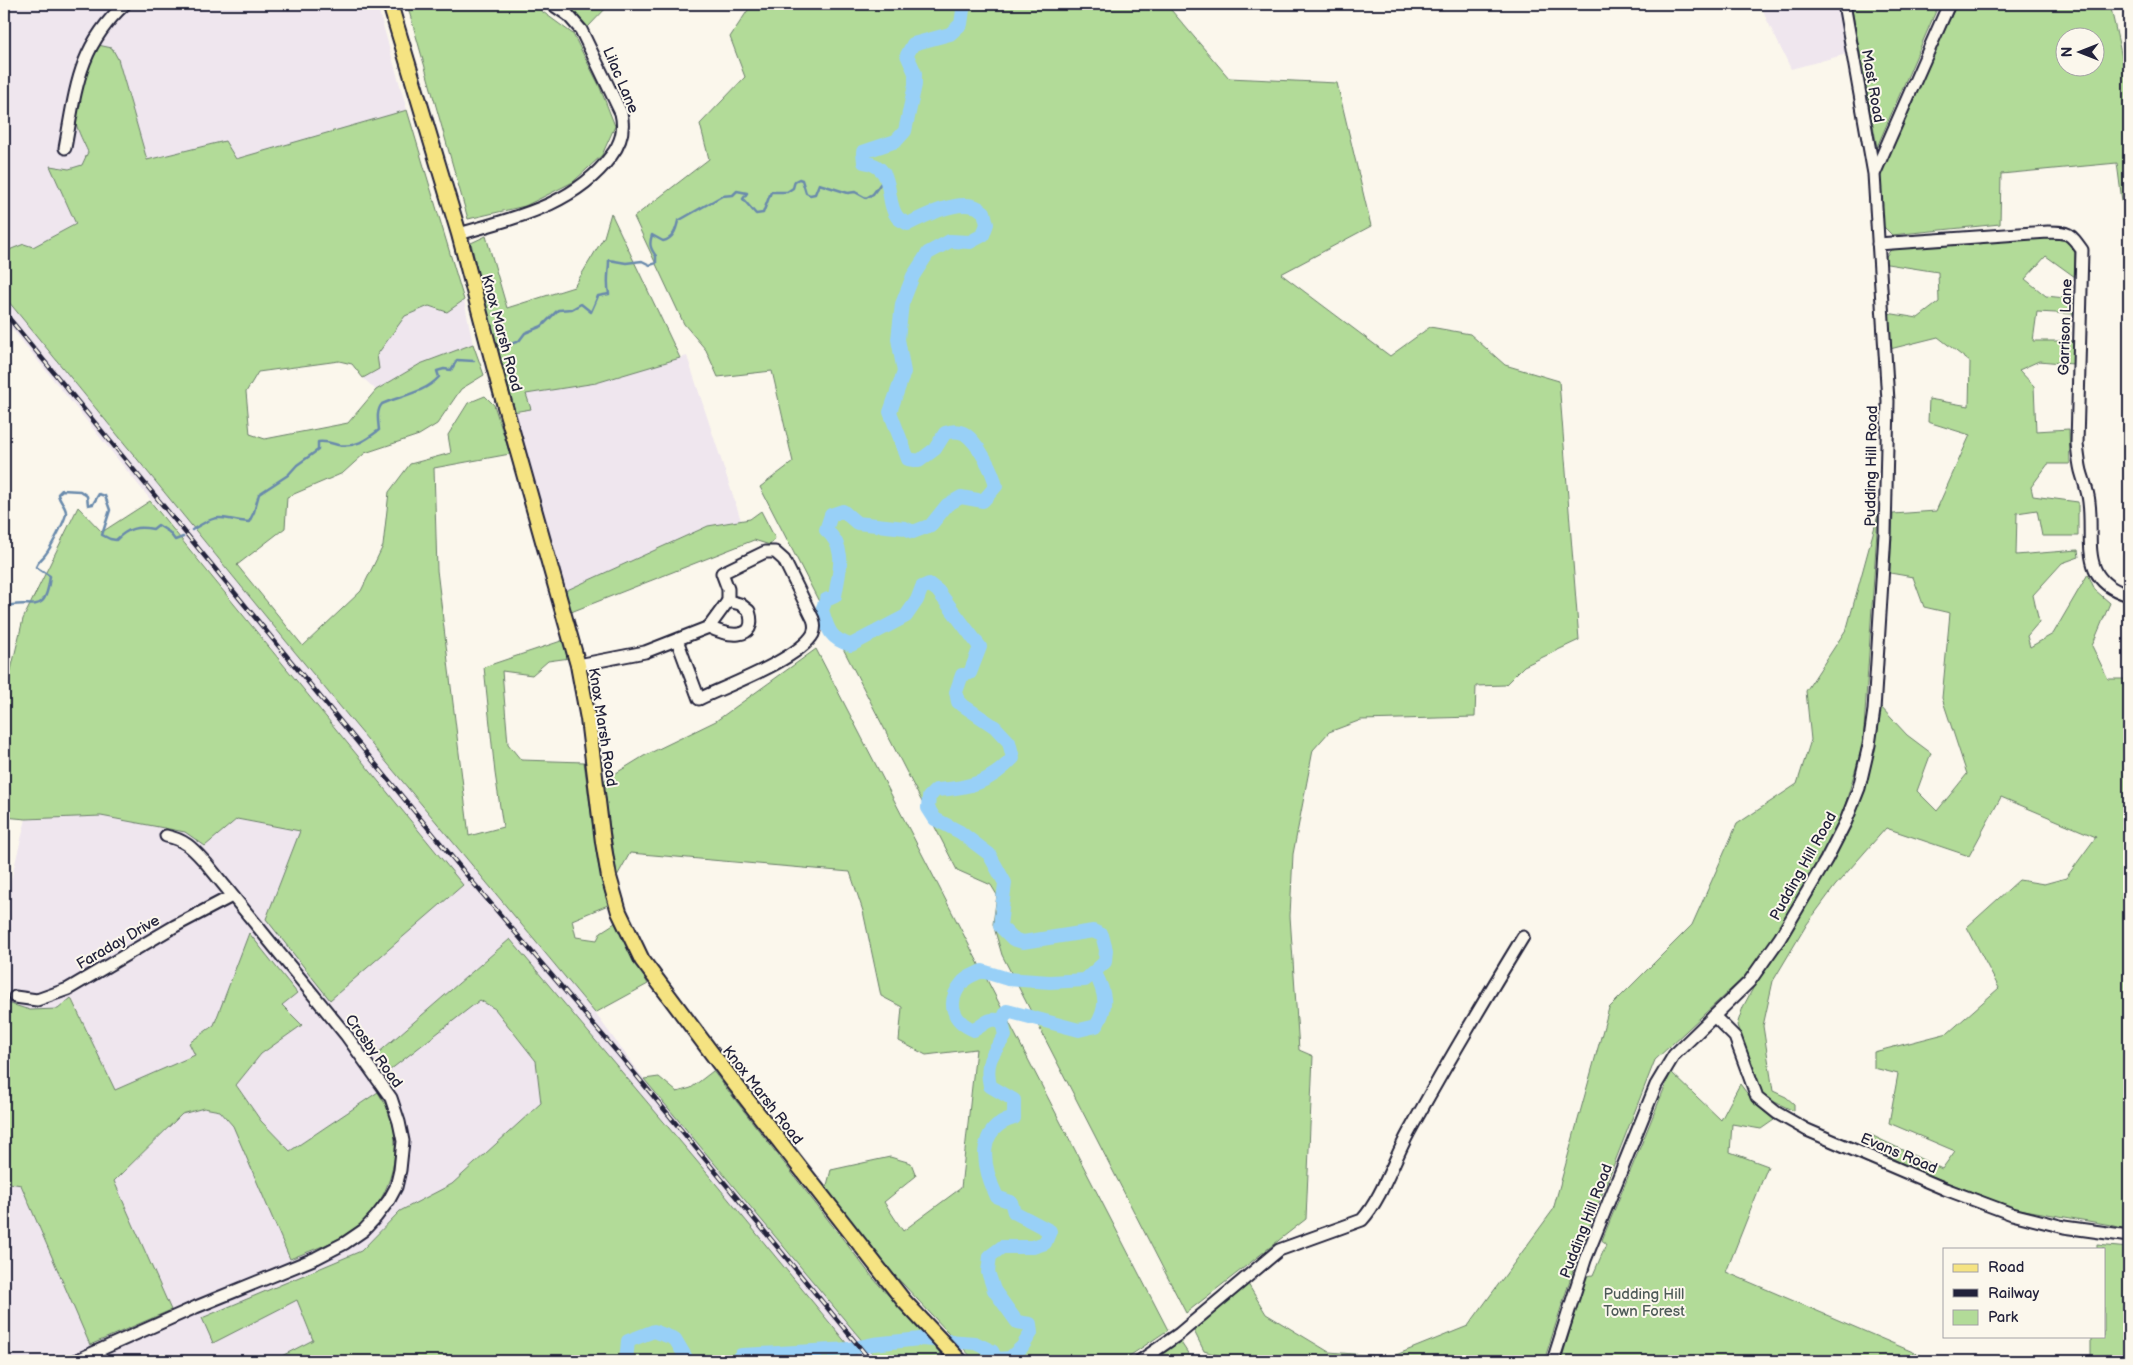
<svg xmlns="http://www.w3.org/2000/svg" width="2133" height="1365" font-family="'Balsamiq Sans',sans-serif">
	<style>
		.built { fill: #efe6ee }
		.green { fill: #b2db98; stroke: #6a7e6a; fill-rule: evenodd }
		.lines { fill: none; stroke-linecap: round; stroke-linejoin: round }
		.stream { stroke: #698aac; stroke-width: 2.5 }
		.river { stroke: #98d0f7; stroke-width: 14 }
		.minor-casing { stroke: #22223b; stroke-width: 15 }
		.major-casing { stroke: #22223b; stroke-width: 18 }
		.minor { stroke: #fbf7ec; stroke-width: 11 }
		.major { stroke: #f5e382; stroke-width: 14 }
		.rail-casing { stroke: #22223b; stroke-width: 4.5 }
		.rail { stroke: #fbf7ec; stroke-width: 2.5; stroke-dasharray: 8; stroke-linecap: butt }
		.labels { text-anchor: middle; stroke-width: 4; stroke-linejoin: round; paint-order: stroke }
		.street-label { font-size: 15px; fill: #22223b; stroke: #fbf7ec }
		.park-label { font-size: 15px; fill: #4d5a57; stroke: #fbf7ec }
	</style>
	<rect width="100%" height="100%" fill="#fbf7ec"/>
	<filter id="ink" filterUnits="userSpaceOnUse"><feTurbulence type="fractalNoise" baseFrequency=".02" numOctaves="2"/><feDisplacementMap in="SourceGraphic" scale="10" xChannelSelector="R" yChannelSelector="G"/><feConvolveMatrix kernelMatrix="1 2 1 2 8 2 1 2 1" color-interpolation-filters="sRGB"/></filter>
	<g filter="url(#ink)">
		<g class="built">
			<path d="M 4,4 L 377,4 L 407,110 L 236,159 L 225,141 L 147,160 L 118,59 L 88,152 L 82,165 L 69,169 L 51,167 L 76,224 L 33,247 L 24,244 L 4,252 L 4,244 L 10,240 L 4,223 Z"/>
			<path d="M 1762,4 L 1839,4 L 1847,54 L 1791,69 L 1765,16 Z"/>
			<path d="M 4,296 L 294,651 L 595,1013 L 644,1079 L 879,1361 L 861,1361 L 711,1178 L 510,939 L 377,1054 L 390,1069 L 480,1000 L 495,1009 L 536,1061 L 541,1103 L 452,1184 L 400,1211 L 361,1251 L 202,1318 L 213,1342 L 297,1300 L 313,1340 L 272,1361 L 4,1361 L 4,1182 L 21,1185 L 91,1345 L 171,1310 L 114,1181 L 182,1114 L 204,1108 L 220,1111 L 233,1126 L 291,1259 L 378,1092 L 290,1151 L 261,1121 L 236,1084 L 261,1054 L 302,1025 L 282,1005 L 297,993 L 249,933 L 214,1025 L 189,1043 L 196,1055 L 114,1090 L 72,998 L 58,1009 L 30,1010 L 4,1002 L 4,908 L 26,819 L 101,816 L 185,832 L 205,846 L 237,819 L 301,831 L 266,919 L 463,885 L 4,319 Z"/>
			<path d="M 464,300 L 473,344 L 420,364 L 376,390 L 363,378 L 378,369 L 377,355 L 405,316 L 429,306 L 447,312 Z"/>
			<path d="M 687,356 L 741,520 L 707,526 L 565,591 L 513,412 L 524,412 L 526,394 L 596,383 Z"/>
		</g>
		<g class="green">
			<path d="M 407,4 L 532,4 L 573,34 L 599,85 L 615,126 L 602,155 L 573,182 L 525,206 L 468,219 Z"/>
			<path d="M 567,4 L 608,4 L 609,5 L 588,27 Z"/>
			<path d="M 752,4 L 1166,4 L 1229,78 L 1337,83 L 1371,226 L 1281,274 L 1390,356 L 1430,327 L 1470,334 L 1505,365 L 1559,381 L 1579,640 L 1524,666 L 1505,685 L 1476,686 L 1475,717 L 1361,720 L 1329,732 L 1313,750 L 1293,854 L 1290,916 L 1299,1050 L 1313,1056 L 1306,1219 L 1186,1313 L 1002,955 L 993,924 L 997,895 L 991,885 L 957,870 L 760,487 L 793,462 L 772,371 L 718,377 L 706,350 L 684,324 L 634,217 L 709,159 L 700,124 L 745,77 L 730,37 Z"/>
			<path d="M 1851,4 L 1939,4 L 1877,147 Z"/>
			<path d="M 1957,4 L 2110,4 L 2129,89 L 2129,423 L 2127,399 L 2128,247 L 2117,163 L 2001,174 L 2000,224 L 1892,235 L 1882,225 L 1879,170 ZM 2066,38 L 2096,38 L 2096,68 L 2066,68 Z"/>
			<path d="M 98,45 L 112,48 L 118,59 L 147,160 L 225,141 L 236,159 L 407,110 L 464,300 L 447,312 L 429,306 L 405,316 L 377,355 L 379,369 L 363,378 L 352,364 L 339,361 L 258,372 L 246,392 L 250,434 L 265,439 L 348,423 L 376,390 L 420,364 L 473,344 L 484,375 L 461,389 L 437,424 L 419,435 L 365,453 L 343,473 L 287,497 L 285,528 L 237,565 L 303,646 L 361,591 L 383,546 L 389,492 L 410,464 L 451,453 L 448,435 L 468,403 L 485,396 L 494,405 L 510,454 L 434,468 L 437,570 L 469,836 L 503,827 L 495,773 L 484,667 L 564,640 L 570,658 L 548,661 L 532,675 L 502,671 L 508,744 L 521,760 L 584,762 L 598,863 L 608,905 L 572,920 L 576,937 L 597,940 L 601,932 L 615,923 L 648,984 L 595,1013 L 294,651 L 4,296 L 4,252 L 24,244 L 33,247 L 76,224 L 50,166 L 69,169 L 82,165 L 88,152 C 84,143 78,132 76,123 C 72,102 90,64 98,45 Z"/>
			<path d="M 611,213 L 680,358 L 596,383 L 526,394 L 531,409 L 513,412 L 485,307 L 471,243 L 486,236 L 507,308 L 574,287 L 604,237 Z"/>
			<path d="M 2048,238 L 2069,241 L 2075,253 L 2075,277 L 2046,256 L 2025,279 L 2046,296 L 2075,299 L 2074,314 L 2037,312 L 2033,341 L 2074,341 L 2073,364 L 2039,361 L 2019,370 L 2034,386 L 2036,431 L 2069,429 L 2070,464 L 2048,464 L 2031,487 L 2033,496 L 2078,502 L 2078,536 L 2042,536 L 2037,510 L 2017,513 L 2016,555 L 2078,550 L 2079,557 L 2062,563 L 2033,595 L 2039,622 L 2027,636 L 2030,647 L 2053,634 L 2088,574 L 2095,590 L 2110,603 L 2092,646 L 2108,679 L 2129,679 L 2129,1212 L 2127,1216 L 2129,1217 L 2129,1230 L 2111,1225 L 2013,1208 L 1909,1167 L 1865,1144 L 1869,1134 L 1942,1169 L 1955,1151 L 1889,1123 L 1898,1074 L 1874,1068 L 1874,1052 L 1948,1033 L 1999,988 L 1967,927 L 2019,880 L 2044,884 L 2066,878 L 2096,837 L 2001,797 L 1969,856 L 1886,828 L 1835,886 L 1807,924 L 1773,981 L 1763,1026 L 1773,1091 L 1786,1097 L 1794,1104 L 1794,1111 L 1766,1098 L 1755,1085 L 1737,1025 L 1743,1007 L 1766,964 L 1850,822 L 1879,705 L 1907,735 L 1931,753 L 1917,791 L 1937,811 L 1967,774 L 1942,698 L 1950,613 L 1924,607 L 1913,577 L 1890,573 L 1893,514 L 1936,511 L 1970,435 L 1928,422 L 1929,399 L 1969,406 L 1970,362 L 1938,337 L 1890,349 L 1887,313 L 1918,318 L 1939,302 L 1938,272 L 1881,263 L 1892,248 Z"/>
			<path d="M 150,501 L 463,885 L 330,1000 L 266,919 L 300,831 L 237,819 L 205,846 L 185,832 L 101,816 L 26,819 L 4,817 L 4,700 L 23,619 L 78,507 L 102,532 Z"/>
			<path d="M 761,511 L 775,538 L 770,545 L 754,540 L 571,612 L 565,591 L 708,526 L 750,519 Z"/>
			<path d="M 1878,515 L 1863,744 L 1841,819 L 1761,961 L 1655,1060 L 1577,1258 L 1544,1361 L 1237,1361 L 1204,1351 L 1193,1329 L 1248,1284 L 1266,1314 L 1329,1352 L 1391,1357 L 1468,1326 L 1553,1210 L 1609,1008 L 1692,925 L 1737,824 L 1797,784 L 1811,740 L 1806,691 L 1847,628 Z"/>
			<path d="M 816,649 L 1168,1330 L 1122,1361 L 975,1361 L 889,1269 L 826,1189 L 831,1170 L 890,1157 L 911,1163 L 916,1176 L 884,1202 L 903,1231 L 961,1188 L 976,1049 L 926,1055 L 899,1041 L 902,1007 L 881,996 L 863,911 L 850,872 L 630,853 L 617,876 L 603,781 L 644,756 L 716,721 Z"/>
			<path d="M 249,933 L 297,993 L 282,1005 L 302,1025 L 261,1054 L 236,1085 L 261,1121 L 290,1151 L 378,1092 C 382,1100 389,1108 391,1116 C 403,1157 388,1204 354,1230 C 341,1240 307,1252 290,1259 L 233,1126 L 220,1111 L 204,1108 L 182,1114 L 114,1181 L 171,1310 L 90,1345 L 21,1185 L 4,1182 L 4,1002 L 30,1010 L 58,1009 L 71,998 L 115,1090 L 195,1055 L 189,1043 L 214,1025 Z"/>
			<path d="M 510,939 L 711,1178 L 861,1361 L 272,1361 L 313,1340 L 297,1300 L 213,1343 L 202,1318 L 361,1251 L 400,1211 L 452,1184 L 541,1103 L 536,1061 L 495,1009 L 480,1000 L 390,1070 L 377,1054 Z"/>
			<path d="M 713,1071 L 873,1278 L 947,1361 L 879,1361 L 644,1079 L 659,1077 L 677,1092 L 691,1088 Z"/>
			<path d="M 1671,1072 L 1721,1120 L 1740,1084 L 1756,1105 L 1774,1120 L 1761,1129 L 1732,1124 L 1730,1152 L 1768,1166 L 1726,1272 L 1934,1361 L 1561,1361 L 1586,1276 L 1593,1275 L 1606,1245 L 1602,1240 Z"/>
			<path d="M 2097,1245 L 2129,1248 L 2129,1361 L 2077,1361 L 2091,1355 L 2091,1336 L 2104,1336 L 2104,1249 L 2097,1249 Z"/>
			<path d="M 1180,1341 L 1193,1361 L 1148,1361 Z"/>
		</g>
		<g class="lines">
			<g class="stream">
				<path d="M 500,348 L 519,341 L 525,333 L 542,326 L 558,310 L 572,309 L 581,304 L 591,312 L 598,296 L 609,294 C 606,281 609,273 609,260 L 626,263 L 642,261 L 650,265 L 656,263 L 656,256 C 650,248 649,244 652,235 L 663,241 C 673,239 676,230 678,221 L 722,196 L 733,195 L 737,191 L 747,193 L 743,199 L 756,214 L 763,213 L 771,192 L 787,192 L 793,188 L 795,181 L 799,179 L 802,180 L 806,193 L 810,195 L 815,194 L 819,184 L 848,193 L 855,192 L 866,198 L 873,194 L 886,176"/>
				<path d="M 192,530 C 222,511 218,519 249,522 L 254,512 L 259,494 L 288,475 L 297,465 L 318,450 L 318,442 C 326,441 331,443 338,445 C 355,448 366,440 379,430 C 378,421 376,411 382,404 C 402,395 423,394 439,377 L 437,371 L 444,369 L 451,370 L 457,360 L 474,361"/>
				<path d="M 4,607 C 31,597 45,620 50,576 L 36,567 C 38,561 41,560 45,555 C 50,549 67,518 66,512 C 65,505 59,501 58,494 L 62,490 L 80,491 L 87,496 L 88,505 L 93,504 L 99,494 L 105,496 L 110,510 L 102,535 L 110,539 L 116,540 C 128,528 137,526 153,529 L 158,525 L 169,532 L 175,540 L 183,537"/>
			</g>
			<g class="river">
				<path d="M 960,4 L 963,10 L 961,24 L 950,34 L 913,44 L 907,55 L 915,73 L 915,85 L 905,131 L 896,141 L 863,152 L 864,162 C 898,167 883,201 898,218 C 900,220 905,222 908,224 C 924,216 954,201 973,206 C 976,206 981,210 984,212 L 987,224 L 983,235 L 970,242 L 950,241 L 928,253 L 913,276 L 902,304 L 898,339 L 904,372 L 890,412 L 908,459 L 919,461 L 935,449 L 945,433 C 952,431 958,430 965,434 C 978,443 993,471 996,486 L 983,501 L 961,497 L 947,505 L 931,525 L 913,532 L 905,528 L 857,523 L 843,511 L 831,515 L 826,530 C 848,549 839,571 835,596 L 826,600 L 822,610 C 828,630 830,639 851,645 L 906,616 L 917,600 L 922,587 L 929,584 L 938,591 L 980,647 L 970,673 L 962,675 L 956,692 L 958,702 L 995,727 L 1009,742 L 1013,758 C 990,783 969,788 936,790 L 929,797 L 928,808 L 935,819 L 960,832 L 989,854 L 1005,883 L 1000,926 L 1013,939 L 1023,942 L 1093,931 L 1102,935 L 1106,950 L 1105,962 L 1085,980 L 1050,982 L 1008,979 L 982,971 C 976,974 966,977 962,983 C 946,1002 952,1021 974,1030 C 986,1024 987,1017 1002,1021"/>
				<path d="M 626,1361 L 628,1341 L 654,1331 L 675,1339 L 688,1361"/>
				<path d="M 736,1361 L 741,1355 L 849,1349 L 873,1344 L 920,1339 L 975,1343 L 992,1351 L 996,1359 L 1010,1358 L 1022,1347 L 1031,1333 L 1030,1324 L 1017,1322 L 994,1290 L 988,1272 L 990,1256 L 1002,1247 L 1033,1247 L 1045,1243 L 1050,1231 L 1014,1212 L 1011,1202 L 997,1197 C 983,1168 974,1129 1014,1118 L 1014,1100 L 990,1086 C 985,1063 991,1055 1005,1036 L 1002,1021 L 1007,1011 L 1079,1030 L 1096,1026 C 1109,1006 1105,992 1095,973"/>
			</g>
			<g class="minor-casing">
				<g id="minor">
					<path d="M 65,148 C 76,89 78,47 125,4"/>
					<path d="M 1875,172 L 1949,4"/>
					<path d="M 459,234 C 514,218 575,205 611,156 C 621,143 625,130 621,113 L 581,30 L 568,15 L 552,4"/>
					<path d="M 1878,244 L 2048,232 C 2069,232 2070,233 2082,250 L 2077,444 C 2078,453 2079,463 2081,471 C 2084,482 2088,491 2089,502 C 2094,541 2078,581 2129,595"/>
					<path d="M 728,601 L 740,604 L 749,611 C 759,643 725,635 709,627 Z"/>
					<path d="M 677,640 L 699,699 C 726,686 799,659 813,634 C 815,629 815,624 813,619 L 784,560 L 775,552 L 765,552 L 722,573 L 728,589 L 728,601"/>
					<path d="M 578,665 L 645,652 L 709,627"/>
					<path d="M 15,997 L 37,1000 L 68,989 L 175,926 L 232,896"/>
					<path d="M 1714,1016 L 1735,1037 L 1757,1097 L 1777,1113 L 1807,1130 L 1945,1189 L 2012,1214 L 2064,1227 L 2129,1236"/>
					<path d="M 75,1361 L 196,1307 L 316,1258 L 345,1243 L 364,1230 L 376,1217 L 389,1200 L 396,1187 L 400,1170 L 403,1141 L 399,1122 L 391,1098 L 346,1035 L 206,863 C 193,849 186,840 166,836"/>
					<path d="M 1140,1361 L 1179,1334 L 1279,1250 L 1362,1220 C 1382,1198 1394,1159 1409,1132 C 1445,1066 1484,1001 1523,937"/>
					<path d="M 1553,1361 L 1585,1260 L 1656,1085 L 1674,1055 L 1749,982 L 1780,938 L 1826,860 L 1846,821 L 1859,788 L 1869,745 L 1874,710 L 1885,533 L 1888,401 L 1874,174 L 1844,4"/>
				</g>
			</g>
			<g class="major-casing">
				<path id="major" d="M 390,4 L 459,234 L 499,385 L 578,665 L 588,719 L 603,842 L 609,877 L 619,912 L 642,960 L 731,1079 L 904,1301 L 960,1361"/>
			</g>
			<use href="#minor" class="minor"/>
			<use href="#major" class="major"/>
			<g class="rail-casing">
				<path id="rail" d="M 4,312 L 470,879 L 622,1058 L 871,1361"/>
			</g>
			<use href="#rail" class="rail"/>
		</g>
	</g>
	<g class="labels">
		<g class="street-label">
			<text transform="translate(621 80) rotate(67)" y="5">Lilac Lane</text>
			<text transform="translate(1873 86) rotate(80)" y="5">Mast Road</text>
			<text transform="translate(2065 327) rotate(-88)" y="5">Garrison Lane</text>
			<text transform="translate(502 333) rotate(75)" y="5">Knox Marsh Road</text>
			<text transform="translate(1871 466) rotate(-89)" y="5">Pudding Hill Road</text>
			<text transform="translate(603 727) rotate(81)" y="5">Knox Marsh Road</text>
			<text transform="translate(1803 866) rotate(-61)" y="5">Pudding Hill Road</text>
			<text transform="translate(118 942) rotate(-30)" y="5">Faraday Drive</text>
			<text transform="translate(374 1051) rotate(54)" y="5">Crosby Road</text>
			<text transform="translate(763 1095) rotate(52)" y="5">Knox Marsh Road</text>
			<text transform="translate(1899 1153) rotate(23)" y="5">Evans Road</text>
			<text transform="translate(1586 1221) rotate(-69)" y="5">Pudding Hill Road</text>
		</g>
		<g class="park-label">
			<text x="1644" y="1299">Pudding Hill<tspan x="1644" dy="17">Town Forest</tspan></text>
		</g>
	</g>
	<rect width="2133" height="1365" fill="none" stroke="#fbf7ec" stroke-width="20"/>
	<rect x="10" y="10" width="2113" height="1345" fill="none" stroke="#22223b" stroke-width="2" filter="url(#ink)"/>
	<rect x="1943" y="1248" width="162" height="90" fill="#fbf7ec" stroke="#a4a2a5"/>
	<rect x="1953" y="1264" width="25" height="8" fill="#f5e382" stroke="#a4a2a5"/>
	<text x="1988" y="1272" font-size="15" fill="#22223b">Road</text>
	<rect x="1953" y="1289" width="25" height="8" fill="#22223b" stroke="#a4a2a5"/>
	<text x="1988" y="1298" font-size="15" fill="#22223b">Railway</text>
	<rect x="1953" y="1310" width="25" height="15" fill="#b2db98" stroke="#a4a2a5"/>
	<text x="1988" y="1322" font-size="15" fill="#22223b">Park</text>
	<g transform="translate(2080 52) rotate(270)"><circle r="24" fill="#fbf7ec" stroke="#a4a2a5"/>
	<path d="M0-4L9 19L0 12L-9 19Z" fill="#22223b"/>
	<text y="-8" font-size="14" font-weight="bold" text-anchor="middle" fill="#22223b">N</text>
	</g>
</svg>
